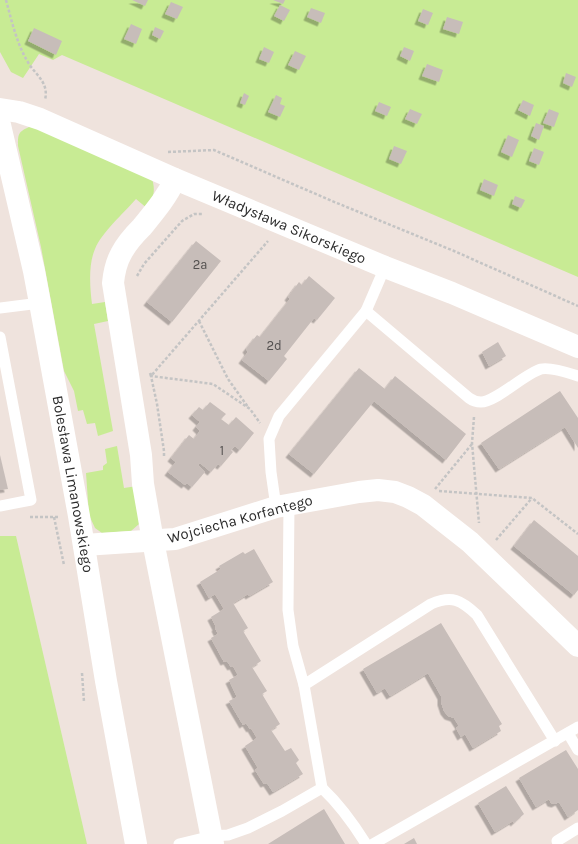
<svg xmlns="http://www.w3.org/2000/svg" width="578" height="844" font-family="Karla,sans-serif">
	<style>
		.green { fill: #c8eb94 }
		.building { fill: #c7bdb9; filter: url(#shadow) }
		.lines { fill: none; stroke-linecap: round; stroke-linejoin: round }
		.path { stroke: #c4c4c4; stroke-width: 2.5; stroke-dasharray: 3 2; stroke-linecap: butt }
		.lane { stroke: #fff; stroke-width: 11 }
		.street { stroke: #fff; stroke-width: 22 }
		.secondary { stroke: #fff; stroke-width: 22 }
		.labels { text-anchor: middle; stroke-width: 3; stroke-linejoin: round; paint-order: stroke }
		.number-label { font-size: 13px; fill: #53504f }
		.street-label { font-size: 15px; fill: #2c2c2c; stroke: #fff }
	</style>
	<defs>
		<filter id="shadow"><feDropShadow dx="-3.5" dy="3.5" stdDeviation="0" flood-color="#0004"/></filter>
	</defs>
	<rect width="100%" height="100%" fill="#efe3dd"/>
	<g class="green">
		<path d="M 0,0 L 578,0 L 578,277 L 62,55 L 53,60 L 39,54 L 23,78 L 11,72 L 0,52 Z"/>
		<path d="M 29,127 L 35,127 L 151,176 C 156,189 154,196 148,209 L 136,199 C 123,214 102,232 95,249 C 88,265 90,288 92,304 L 105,302 L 108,321 L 94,324 L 113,431 L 98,436 L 95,423 L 87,424 L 83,410 L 78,411 L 74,391 L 64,371 L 41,247 L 18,146 C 18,134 18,132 29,127 Z"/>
		<path d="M 117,446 L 124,488 L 137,486 L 139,524 L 131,531 L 102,533 L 95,528 L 89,515 L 86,473 L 103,470 L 103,466 L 107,463 L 105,449 Z"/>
		<path d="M 0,536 L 16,536 L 87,844 L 0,844 Z"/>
	</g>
	<g class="building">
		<path d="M 132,0 L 148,0 L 145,6 Z"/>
		<path d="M 273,0 L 285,0 L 283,4 Z"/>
		<path d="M 171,2 L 183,7 L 177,19 L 165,14 Z"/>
		<path d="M 280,5 L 290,10 L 284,21 L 274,16 Z"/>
		<path d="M 311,8 L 325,13 L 321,23 L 307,17 Z"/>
		<path d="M 423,9 L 433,13 L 428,25 L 418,21 Z"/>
		<path d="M 447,17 L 463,22 L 459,34 L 443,29 Z"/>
		<path d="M 131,24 L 142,29 L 136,44 L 124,39 Z"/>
		<path d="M 155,27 L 164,31 L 160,39 L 152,35 Z"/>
		<path d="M 34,28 L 62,41 L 56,55 L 28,41 Z"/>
		<path d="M 264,47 L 274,52 L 269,63 L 259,59 Z"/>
		<path d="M 404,47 L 414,51 L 410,61 L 400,56 Z"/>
		<path d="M 295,51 L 306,56 L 299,70 L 288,65 Z"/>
		<path d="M 427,64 L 443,70 L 439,82 L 422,76 Z"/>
		<path d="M 566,73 L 576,77 L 572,87 L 563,83 Z"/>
		<path d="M 244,93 L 249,96 L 245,105 L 240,103 Z"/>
		<path d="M 276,95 L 282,98 L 280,104 L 285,106 L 280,117 L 268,112 Z"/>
		<path d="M 523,100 L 534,105 L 530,116 L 518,110 Z"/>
		<path d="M 379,102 L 391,107 L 387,116 L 375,111 Z"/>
		<path d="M 410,109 L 422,114 L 417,124 L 405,119 Z"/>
		<path d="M 549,109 L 559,113 L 554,127 L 543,123 Z"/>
		<path d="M 536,123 L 544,126 L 539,140 L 531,136 Z"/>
		<path d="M 508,135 L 519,140 L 512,157 L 501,152 Z"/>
		<path d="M 394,146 L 407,151 L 401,164 L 389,159 Z"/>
		<path d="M 534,148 L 544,152 L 539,165 L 529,161 Z"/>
		<path d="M 484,179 L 498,185 L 494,196 L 480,190 Z"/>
		<path d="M 515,196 L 525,200 L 521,208 L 512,204 Z"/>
		<path d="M 196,241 L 221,261 L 172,322 L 147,302 Z"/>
		<path d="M 309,276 L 335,298 L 317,320 L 314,318 L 284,356 L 287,359 L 269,381 L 242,360 L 248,352 L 246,349 L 257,335 L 260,337 L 290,299 L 288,297 L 299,282 L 302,285 Z"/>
		<path d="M 498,342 L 506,356 L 489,366 L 482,352 Z"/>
		<path d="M 359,368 L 385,389 L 395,376 L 466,434 L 446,460 L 374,401 L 314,474 L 289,454 Z"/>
		<path d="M 560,391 L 578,418 L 578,448 L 565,427 L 499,469 L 481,443 Z"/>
		<path d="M 210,402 L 226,414 L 221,419 L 229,425 L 236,417 L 254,433 L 240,450 L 235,446 L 231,450 L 233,452 L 221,466 L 218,464 L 211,472 L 200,463 L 198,465 L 205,472 L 192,487 L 187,483 L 185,485 L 168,472 L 176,462 L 171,458 L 189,435 L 194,439 L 200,431 L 196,427 L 200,422 L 192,415 L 199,407 L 203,410 Z"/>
		<path d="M 0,455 L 8,489 L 0,490 Z"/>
		<path d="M 534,520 L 578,556 L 578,590 L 574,595 L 514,546 Z"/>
		<path d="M 254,549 L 273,582 L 249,596 L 248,594 L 233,603 L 248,628 L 243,631 L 261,661 L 252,667 L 267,691 L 262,694 L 280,724 L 271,730 L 285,751 L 291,748 L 299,760 L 296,763 L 303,774 L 273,792 L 267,783 L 264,784 L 255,770 L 258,768 L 245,746 L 257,738 L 251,728 L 250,729 L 246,723 L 243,725 L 229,701 L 237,697 L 229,680 L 238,675 L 233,666 L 231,667 L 227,661 L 224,662 L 211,638 L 218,634 L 215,628 L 216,627 L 211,617 L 224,609 L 215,594 L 209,598 L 200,582 L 221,569 L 219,566 L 243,552 L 245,554 Z"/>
		<path d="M 441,623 L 502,724 L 499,726 L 501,731 L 473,748 L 465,734 L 461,737 L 456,728 L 459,726 L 454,718 L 448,716 L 444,711 L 441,702 L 441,696 L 428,673 L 390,696 L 385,688 L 377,693 L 363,669 Z"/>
		<path d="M 566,750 L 578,769 L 578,810 L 568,817 L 559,802 L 555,804 L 551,803 L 549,799 L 536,807 L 519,778 Z"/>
		<path d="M 506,786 L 524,814 L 514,823 L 513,821 L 495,832 L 478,803 Z"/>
		<path d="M 324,809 L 345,844 L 268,844 Z"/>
		<path d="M 414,838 L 417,844 L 404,844 Z"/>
	</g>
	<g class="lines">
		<g class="path">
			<path d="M 6,0 C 12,22 17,45 29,64 C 37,76 49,83 45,100"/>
			<path d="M 168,152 L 214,150 L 332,201 L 454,251 L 578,306"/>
			<path d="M 137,276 L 144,264 L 182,221 L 194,214 L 202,214"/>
			<path d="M 199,321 L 228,379 L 248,407"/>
			<path d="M 150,373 L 151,376 L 268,241"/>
			<path d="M 474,417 L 472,443 L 479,523"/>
			<path d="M 164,456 L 164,451 L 157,404 L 151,376 L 213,384 L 250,409 L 260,423"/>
			<path d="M 435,489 L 472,444"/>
			<path d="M 439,491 L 532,498 L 578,534"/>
			<path d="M 30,517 L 59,517"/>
			<path d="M 54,517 L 64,565"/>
			<path d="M 496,540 L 532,498"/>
			<path d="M 82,673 L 84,702"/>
		</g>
		<g class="lane">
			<path d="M 0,308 L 40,303"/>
			<path d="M 366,311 L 469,398 C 473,401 476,402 481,402 C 496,402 524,374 541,369 C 550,367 569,373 578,376"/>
			<path d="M 0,337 L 31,500 L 0,506"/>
			<path d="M 289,505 L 288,610 L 293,646 L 304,685 L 322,788"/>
			<path d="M 276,507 L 271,472 L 269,439 L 279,416 L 366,311 L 385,267"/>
			<path d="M 304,685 L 431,604 C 452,595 461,600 477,615 L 555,741"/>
			<path d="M 568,733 L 578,750"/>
			<path d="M 557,841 L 578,828"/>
			<path d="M 179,844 L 212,836 L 228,835 L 248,828 L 282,811 L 322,788 C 340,805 353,823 366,844"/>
			<path d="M 373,844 L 578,727"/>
		</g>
		<g class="street">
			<path d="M 0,109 L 19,112 L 40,119 L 175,179 L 385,267 L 452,293 L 578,347"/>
			<path d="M 175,179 C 167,197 155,211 142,227 C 134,235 126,244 121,254 C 116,263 114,273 113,283 L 141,455 L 143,484 L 153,541 L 213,844"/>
			<path d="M 84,545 L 175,539 L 276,507 L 359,492 L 378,490 L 395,492 L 408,497 L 423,505 L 470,542 L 578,646"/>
		</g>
		<path class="secondary" d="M 0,125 L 34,271 L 40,303 L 79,516 L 106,681 L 136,844"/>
	</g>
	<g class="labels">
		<g class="number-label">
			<text x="200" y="269">2a</text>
			<text x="274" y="350">2d</text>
			<text x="222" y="455">1</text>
		</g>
		<g class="street-label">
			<text transform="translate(289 227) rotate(23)" y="5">Władysława Sikorskiego</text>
			<text transform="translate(73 484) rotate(80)" y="5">Bolesława Limanowskiego</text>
			<text transform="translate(240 519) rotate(-15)" y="5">Wojciecha Korfantego</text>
		</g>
	</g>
</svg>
